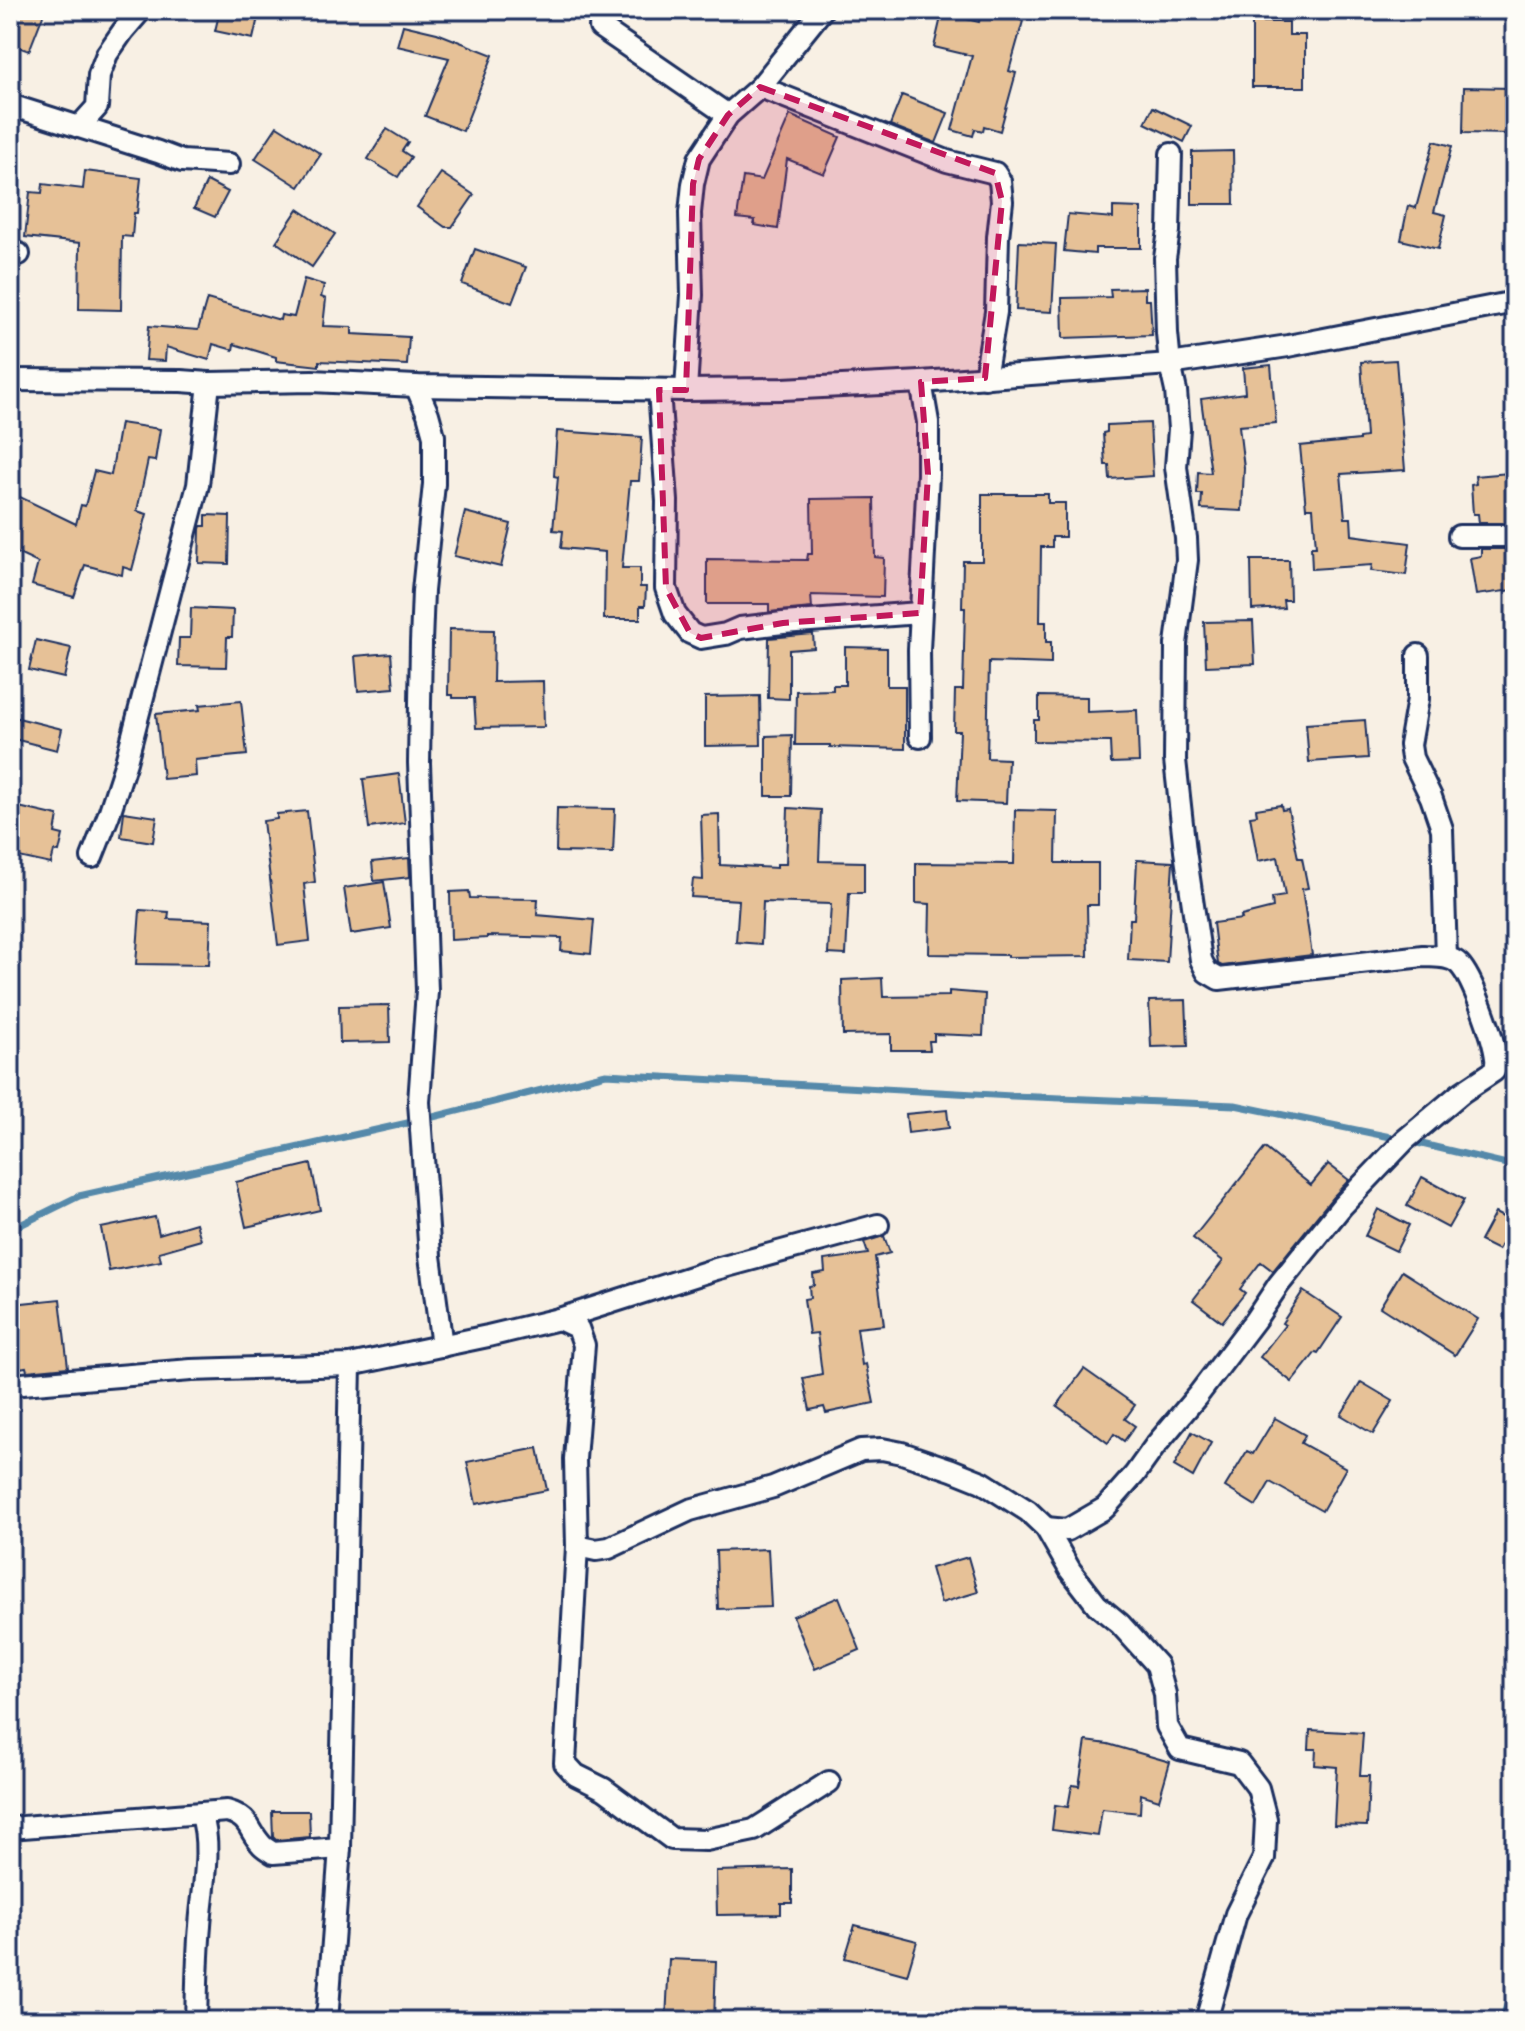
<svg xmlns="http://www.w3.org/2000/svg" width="1525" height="2031" font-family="Itim,sans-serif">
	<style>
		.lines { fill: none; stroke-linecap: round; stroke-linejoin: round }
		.stream { stroke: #5589aa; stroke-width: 7 }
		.building { fill: #e6c197; stroke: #1b2f5e; stroke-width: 2 }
		.minor-casing { stroke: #1b2f5e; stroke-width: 26 }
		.minor { stroke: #fdfcf7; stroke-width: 20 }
		.marked { fill: #c2185b; fill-opacity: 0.2; stroke: #c2185b; stroke-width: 6; stroke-dasharray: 16 10; stroke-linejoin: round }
	</style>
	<rect width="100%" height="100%" fill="#f8f0e4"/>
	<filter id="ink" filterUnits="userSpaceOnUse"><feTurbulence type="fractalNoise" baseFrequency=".0125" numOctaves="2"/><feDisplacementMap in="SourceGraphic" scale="16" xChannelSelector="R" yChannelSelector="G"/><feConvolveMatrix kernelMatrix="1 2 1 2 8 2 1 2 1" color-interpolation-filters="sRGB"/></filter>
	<g filter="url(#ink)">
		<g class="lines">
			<g class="stream">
				<path d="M 10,1230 L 79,1196 L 421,1120 L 606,1074 L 1012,1096 L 1235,1105 L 1405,1140 L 1515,1166"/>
				<path d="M 1502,2021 L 1515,1980"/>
			</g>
		</g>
		<g class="building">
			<path d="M 10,10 L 45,10 L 29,51 L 10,44 Z"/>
			<path d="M 220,10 L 244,10 L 259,13 L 253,39 L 215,31 Z"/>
			<path d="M 982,10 L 1006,10 L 1016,13 L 1015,18 L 1023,21 L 1009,71 L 1016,73 L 1000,131 L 984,126 L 983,131 L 975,129 L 973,136 L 952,130 L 972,56 L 934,47 L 942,13 L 979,22 Z"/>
			<path d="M 1252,22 L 1289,22 L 1289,35 L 1305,35 L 1305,87 L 1252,87 Z"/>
			<path d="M 403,25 L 437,33 L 493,55 L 463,131 L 425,116 L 449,58 L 397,46 Z"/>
			<path d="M 1464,87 L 1510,88 L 1509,134 L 1463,133 Z"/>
			<path d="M 902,95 L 948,113 L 936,143 L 890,125 Z"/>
			<path d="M 1153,107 L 1192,126 L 1184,142 L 1145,123 Z"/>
			<path d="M 790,115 L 840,137 L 824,174 L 787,159 L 778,229 L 754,225 L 755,220 L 737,218 L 743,177 L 762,180 Z"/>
			<path d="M 277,126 L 321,154 L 299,187 L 255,159 Z"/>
			<path d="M 387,129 L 408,142 L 402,151 L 411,157 L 398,177 L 368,159 Z"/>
			<path d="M 1434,141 L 1452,146 L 1434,212 L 1446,215 L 1438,249 L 1401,240 L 1408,206 L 1416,208 Z"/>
			<path d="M 1233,151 L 1234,204 L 1192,204 L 1192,152 Z"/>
			<path d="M 85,171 L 141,178 L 137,213 L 134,213 L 132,237 L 122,236 L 121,310 L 79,309 L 80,243 L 25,237 L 30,192 L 42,193 L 43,184 L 83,189 Z"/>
			<path d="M 441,173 L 474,195 L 452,227 L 445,227 L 417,207 Z"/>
			<path d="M 207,181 L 228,192 L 215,217 L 194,208 Z"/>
			<path d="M 1113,207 L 1141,208 L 1141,248 L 1095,248 L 1095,254 L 1064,251 L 1068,214 L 1113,218 Z"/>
			<path d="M 298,209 L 335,234 L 312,267 L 276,242 Z"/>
			<path d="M 1019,242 L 1056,244 L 1052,312 L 1016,310 Z"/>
			<path d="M 475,249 L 526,267 L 512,303 L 462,284 Z"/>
			<path d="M 304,279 L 324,285 L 321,297 L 326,299 L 323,326 L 352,327 L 352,334 L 409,337 L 407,365 L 319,361 L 319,366 L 276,361 L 276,357 L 234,344 L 233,350 L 213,344 L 209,360 L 166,347 L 165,361 L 146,360 L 149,326 L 198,330 L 207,299 L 280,320 L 281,315 L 294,317 Z"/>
			<path d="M 1145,288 L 1145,300 L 1150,300 L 1152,335 L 1063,338 L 1062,298 L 1111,297 L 1110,289 Z"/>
			<path d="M 1396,360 L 1405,470 L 1341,474 L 1345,518 L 1351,518 L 1352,535 L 1410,543 L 1406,575 L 1371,571 L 1372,565 L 1312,569 L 1311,547 L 1316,547 L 1313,508 L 1306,508 L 1300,446 L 1359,440 L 1359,438 L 1366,437 L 1361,362 Z"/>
			<path d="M 1271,365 L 1276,423 L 1239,426 L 1244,468 L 1242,511 L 1201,509 L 1202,494 L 1197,494 L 1198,472 L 1211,473 L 1201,399 L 1245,393 L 1243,368 Z"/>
			<path d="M 120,423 L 160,429 L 155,461 L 148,460 L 137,511 L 147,514 L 132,570 L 123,567 L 122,575 L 85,565 L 74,597 L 32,585 L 38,563 L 10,550 L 10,507 L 16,495 L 76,524 L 81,505 L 85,506 L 94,471 L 111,475 Z"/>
			<path d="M 1150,423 L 1153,476 L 1110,479 L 1109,465 L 1105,465 L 1103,433 L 1107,432 L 1107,425 Z"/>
			<path d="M 557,431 L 642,437 L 639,481 L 630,481 L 622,568 L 640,568 L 640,587 L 646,587 L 645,606 L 640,606 L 640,619 L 604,619 L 605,552 L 561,548 L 563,531 L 553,530 L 558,477 L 554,476 Z"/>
			<path d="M 1509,473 L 1512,523 L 1479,523 L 1478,514 L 1473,514 L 1471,485 L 1476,484 L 1475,476 Z"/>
			<path d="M 982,494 L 1048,494 L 1048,503 L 1065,503 L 1065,537 L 1052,537 L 1052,547 L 1041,547 L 1040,622 L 1046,622 L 1046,642 L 1051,642 L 1051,664 L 989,662 L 987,758 L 1008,759 L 1006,803 L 957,801 L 960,731 L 954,731 L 955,690 L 963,690 L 965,608 L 962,608 L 963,561 L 982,561 Z"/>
			<path d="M 874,498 L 875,557 L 884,558 L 883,597 L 811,595 L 812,608 L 769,612 L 769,604 L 707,604 L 707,559 L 807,560 L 808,554 L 812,554 L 811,499 Z"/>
			<path d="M 465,512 L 511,524 L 501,567 L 454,556 Z"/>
			<path d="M 206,515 L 230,516 L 229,564 L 199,563 L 200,529 L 201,526 L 206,526 Z"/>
			<path d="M 1481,549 L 1507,549 L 1513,590 L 1476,595 L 1470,558 L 1481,556 Z"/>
			<path d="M 1251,560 L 1289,560 L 1290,600 L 1283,600 L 1284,608 L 1252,610 Z"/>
			<path d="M 191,608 L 233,610 L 232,637 L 227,637 L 226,667 L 178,666 L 179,638 L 190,638 Z"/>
			<path d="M 1253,621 L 1255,664 L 1206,666 L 1204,622 Z"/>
			<path d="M 449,629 L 494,630 L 493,682 L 543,681 L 544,727 L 476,728 L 474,698 L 453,698 L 453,695 L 448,695 Z"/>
			<path d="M 813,634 L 814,648 L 789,650 L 789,699 L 768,698 L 769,638 Z"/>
			<path d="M 36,640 L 71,648 L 64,678 L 29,670 Z"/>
			<path d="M 845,647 L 887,648 L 887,686 L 905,686 L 905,749 L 830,747 L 830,745 L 795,745 L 796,691 L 833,690 L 833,685 L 845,685 Z"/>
			<path d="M 391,653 L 394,688 L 358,691 L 355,656 Z"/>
			<path d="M 760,696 L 761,745 L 705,746 L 705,697 Z"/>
			<path d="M 1039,696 L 1087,697 L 1087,712 L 1137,710 L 1139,762 L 1111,763 L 1110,742 L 1034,741 L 1034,720 L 1039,720 Z"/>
			<path d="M 241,701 L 247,755 L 195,760 L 196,776 L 163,779 L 156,714 L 200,710 L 199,705 Z"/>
			<path d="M 10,716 L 62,729 L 57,750 L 10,738 Z"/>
			<path d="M 1365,720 L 1368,758 L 1309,762 L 1306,724 Z"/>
			<path d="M 792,735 L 791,796 L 766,796 L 766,736 Z"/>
			<path d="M 399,774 L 405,823 L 369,828 L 363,779 Z"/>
			<path d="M 10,805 L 58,816 L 55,833 L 63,835 L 59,852 L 54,851 L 51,864 L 10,855 Z"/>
			<path d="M 1281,805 L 1282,810 L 1288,809 L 1298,858 L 1302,858 L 1308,888 L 1302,889 L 1312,955 L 1222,966 L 1218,964 L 1213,923 L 1242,919 L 1241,916 L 1273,908 L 1272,898 L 1285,896 L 1278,857 L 1258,861 L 1250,816 L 1257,815 L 1256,809 Z"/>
			<path d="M 557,808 L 615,809 L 613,853 L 556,852 Z"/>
			<path d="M 788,808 L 821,810 L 819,861 L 864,862 L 864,893 L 849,893 L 846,955 L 828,954 L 831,904 L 763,902 L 761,944 L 736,942 L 739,900 L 691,897 L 693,879 L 703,880 L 701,815 L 719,814 L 720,865 L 777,868 L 777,864 L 786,864 Z"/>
			<path d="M 1015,810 L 1057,811 L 1056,863 L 1098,863 L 1098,905 L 1087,905 L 1088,956 L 1008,957 L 1008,955 L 929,954 L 930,904 L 916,903 L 916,863 L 1014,864 Z"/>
			<path d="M 307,811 L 315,882 L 304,884 L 310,941 L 278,945 L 263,821 L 277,819 L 277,814 Z"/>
			<path d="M 124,812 L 157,817 L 153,842 L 121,837 Z"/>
			<path d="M 409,858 L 410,877 L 374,881 L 372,862 Z"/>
			<path d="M 1137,860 L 1173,862 L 1167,962 L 1128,960 L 1130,919 L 1134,919 Z"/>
			<path d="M 384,882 L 391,928 L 351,934 L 344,888 Z"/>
			<path d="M 469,891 L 470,898 L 538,899 L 537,915 L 594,920 L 591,954 L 561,951 L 562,938 L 487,936 L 487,938 L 451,940 L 450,892 Z"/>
			<path d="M 140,910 L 169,912 L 168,919 L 211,921 L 209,965 L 136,964 Z"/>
			<path d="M 882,978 L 883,997 L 949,996 L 949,991 L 985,994 L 983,1036 L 934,1034 L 934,1041 L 929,1041 L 930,1050 L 891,1050 L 891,1034 L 843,1035 L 842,980 Z"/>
			<path d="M 1186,1000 L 1188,1046 L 1151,1047 L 1149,1001 Z"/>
			<path d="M 389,1005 L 390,1042 L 340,1043 L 339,1006 Z"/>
			<path d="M 947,1110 L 949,1128 L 908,1133 L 906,1114 Z"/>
			<path d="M 1265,1148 L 1311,1185 L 1328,1164 L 1349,1180 L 1332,1198 L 1273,1271 L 1261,1262 L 1240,1289 L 1245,1293 L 1222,1322 L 1193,1300 L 1223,1261 L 1193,1238 Z"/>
			<path d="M 311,1164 L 320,1210 L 246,1227 L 236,1182 Z"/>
			<path d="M 1422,1177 L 1464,1200 L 1448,1228 L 1407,1206 Z"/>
			<path d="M 1378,1209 L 1409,1225 L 1396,1251 L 1365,1236 Z"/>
			<path d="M 1495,1213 L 1513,1222 L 1498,1250 L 1480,1241 Z"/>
			<path d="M 155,1217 L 159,1234 L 196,1223 L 201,1240 L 159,1252 L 161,1261 L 109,1271 L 101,1228 Z"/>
			<path d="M 884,1236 L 890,1253 L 875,1257 L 884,1325 L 857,1328 L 862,1365 L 866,1364 L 874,1403 L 826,1413 L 824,1407 L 810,1410 L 803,1378 L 822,1374 L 817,1333 L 809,1334 L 804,1299 L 810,1298 L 809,1286 L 814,1285 L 813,1274 L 825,1272 L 824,1260 L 868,1254 L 864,1242 Z"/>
			<path d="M 1402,1271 L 1478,1319 L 1455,1355 L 1380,1307 Z"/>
			<path d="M 1303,1291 L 1342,1317 L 1318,1353 L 1316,1352 L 1292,1382 L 1260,1357 L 1285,1325 L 1282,1323 Z"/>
			<path d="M 60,1299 L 68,1367 L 27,1371 L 26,1367 L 13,1369 L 10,1345 L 10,1316 L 14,1315 L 13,1304 Z"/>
			<path d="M 1084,1369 L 1135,1405 L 1125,1419 L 1135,1426 L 1124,1441 L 1114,1434 L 1108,1443 L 1057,1406 Z"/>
			<path d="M 1361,1382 L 1393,1401 L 1373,1434 L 1341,1415 Z"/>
			<path d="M 1275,1418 L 1305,1435 L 1301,1443 L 1346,1468 L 1322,1511 L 1270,1482 L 1256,1506 L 1225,1487 L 1247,1451 L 1253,1454 Z"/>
			<path d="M 1192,1432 L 1211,1443 L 1193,1477 L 1174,1466 Z"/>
			<path d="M 538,1448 L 547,1490 L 476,1504 L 467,1462 Z"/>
			<path d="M 768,1549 L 771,1607 L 718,1609 L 716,1551 Z"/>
			<path d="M 968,1557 L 978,1592 L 941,1603 L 931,1568 Z"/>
			<path d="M 839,1597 L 860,1650 L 815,1669 L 793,1616 Z"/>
			<path d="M 1310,1730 L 1363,1733 L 1360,1776 L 1369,1776 L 1367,1826 L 1334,1825 L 1337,1767 L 1315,1765 L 1316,1749 L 1309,1749 Z"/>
			<path d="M 1086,1741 L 1108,1744 L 1170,1762 L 1159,1800 L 1141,1794 L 1140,1813 L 1102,1809 L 1098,1836 L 1052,1830 L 1055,1805 L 1068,1807 L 1072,1785 L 1079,1786 Z"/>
			<path d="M 272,1811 L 309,1811 L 310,1837 L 276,1840 L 273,1837 Z"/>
			<path d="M 792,1869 L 792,1903 L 781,1903 L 781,1914 L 717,1915 L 716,1871 Z"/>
			<path d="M 855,1925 L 917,1941 L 907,1975 L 845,1958 Z"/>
			<path d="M 669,1959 L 716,1961 L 714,2021 L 666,2020 Z"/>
		</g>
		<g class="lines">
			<g class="minor-casing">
				<g id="minor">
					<path d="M 600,27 L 728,115"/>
					<path d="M 760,87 L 947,161 L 995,173 L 1000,181 L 1002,201 L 998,237 L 996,312 L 985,378"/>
					<path d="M 10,105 L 158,152 L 182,161 L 229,164"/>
					<path d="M 79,127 L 97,107 L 99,75 L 107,54 L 123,31 L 141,10"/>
					<path d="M 10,252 L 19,254"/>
					<path d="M 10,380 L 181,381 L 209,383 L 312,381 L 416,386 L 686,390 L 783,389 L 921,382 L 1170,364 L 1288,346 L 1515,302"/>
					<path d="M 416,386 L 428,414 L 434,436 L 434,484 L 423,591 L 421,643 L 419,763 L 427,991 L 419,1102 L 430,1256 L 442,1346"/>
					<path d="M 659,390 L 667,501 L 666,588 L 675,614 L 690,633 L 701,638 L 726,634 L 740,628 L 783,623 L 920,613"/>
					<path d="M 686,390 L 692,295 L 690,213 L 693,184 L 699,159 L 728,115 L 760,87 L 822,10"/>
					<path d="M 1459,536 L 1515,536"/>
					<path d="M 1418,655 L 1418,699 L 1410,745 L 1412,758 L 1431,797 L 1442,829 L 1446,957"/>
					<path d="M 920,737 L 919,650 L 928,474 L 928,422 L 921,382"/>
					<path d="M 92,857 L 109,814 L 126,762 L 198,485 L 209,383"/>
					<path d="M 559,1319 L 578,1328 L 584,1345 L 575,1459 L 577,1546 L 565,1763 L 576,1775 L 604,1789 L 672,1839 L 706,1840 L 754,1830 L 829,1782"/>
					<path d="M 10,1385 L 191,1370 L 350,1365 L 488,1336 L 559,1319 L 716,1269 L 878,1225"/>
					<path d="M 1046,1528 L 1067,1530 L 1105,1508 L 1135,1474 L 1155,1446 L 1198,1395 L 1255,1320 L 1279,1284 L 1342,1206 L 1405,1140 L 1461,1093 L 1494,1071 C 1496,1066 1497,1064 1496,1058 C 1494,1039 1473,978 1459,964 C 1450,955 1435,957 1423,956 L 1219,979 L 1207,972 L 1201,960 L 1185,851 L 1175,760 L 1176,644 L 1187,560 L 1186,538 L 1176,467 L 1179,429 L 1176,391 L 1170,364 L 1167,333 L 1165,258 L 1169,231 L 1171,154"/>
					<path d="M 577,1546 L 596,1550 L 609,1548 L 690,1510 L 773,1487 L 861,1450 L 882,1449 L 902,1453 L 952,1470 L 982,1482 L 1028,1511 L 1046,1528 L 1070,1570 L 1097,1605 L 1120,1624 L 1157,1665 L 1165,1694 L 1167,1726 L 1180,1749 L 1239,1763 L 1258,1788 L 1266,1819 L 1264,1858 L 1236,1914 L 1206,2021"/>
					<path d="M 10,1828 L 227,1811 C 251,1818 247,1829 261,1844 C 264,1848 269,1850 273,1853 L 340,1848"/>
					<path d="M 196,2021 C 197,1989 197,1958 200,1926 C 202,1893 213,1845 201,1814"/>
					<path d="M 325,2021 L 328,2008 L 340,1848 L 350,1365"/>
				</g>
			</g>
			<use href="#minor" class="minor"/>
		</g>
	</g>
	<path class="marked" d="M 760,87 L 995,173 L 1002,201 L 985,378 L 921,382 L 928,474 L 920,613 L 783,623 L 701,638 L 690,633 L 666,588 L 659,390 L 686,390 L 693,184 L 699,159 L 728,115 Z"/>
	<rect width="1525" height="2031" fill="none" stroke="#fdfcf7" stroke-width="40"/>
	<rect x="20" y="20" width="1485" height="1991" fill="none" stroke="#1b2f5e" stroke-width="3" filter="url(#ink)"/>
</svg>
